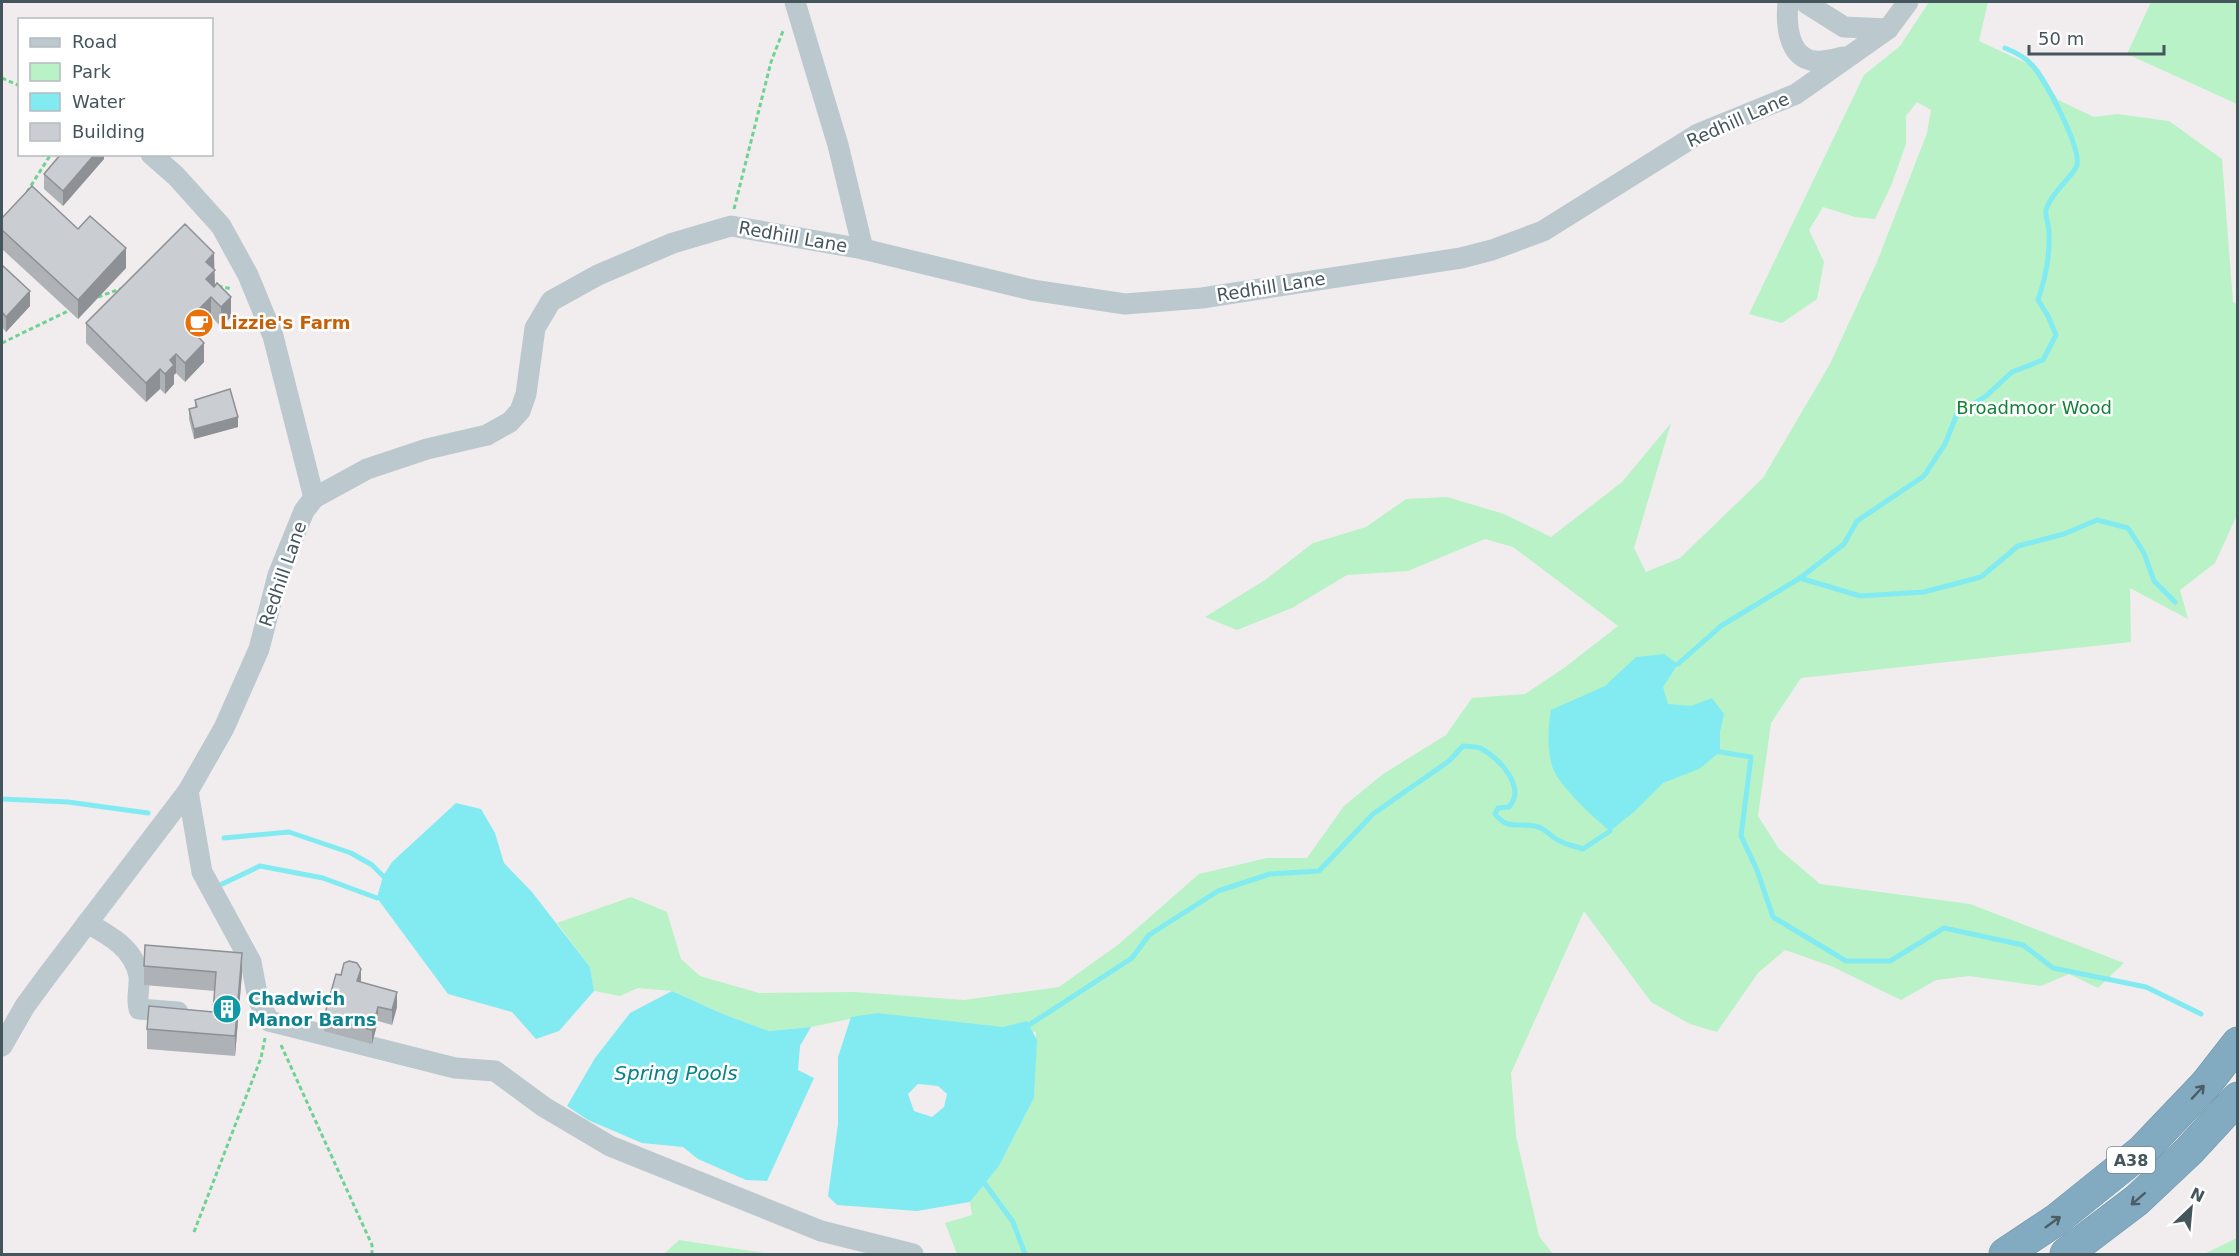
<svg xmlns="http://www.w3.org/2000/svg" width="2239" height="1256" font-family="'DejaVu Sans',sans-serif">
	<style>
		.green { fill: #b8f2c6 }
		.water { fill: #82ebf1; fill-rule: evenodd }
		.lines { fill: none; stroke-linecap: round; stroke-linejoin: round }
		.stream { stroke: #82ebf1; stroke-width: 5 }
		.highway-casing { stroke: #6d95ac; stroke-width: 33 }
		.path { stroke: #6ed291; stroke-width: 3; stroke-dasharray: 4.5 3; stroke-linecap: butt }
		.minor { stroke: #bbc8ce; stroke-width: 21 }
		.highway { stroke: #82aac0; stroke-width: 32 }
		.wall { fill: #aeb1b5 }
		.shaded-wall { fill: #8d9094 }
		.building { fill: #caced3; stroke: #8d9094; stroke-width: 1.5 }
		.oneway { stroke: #4b5e66 }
		.labels { text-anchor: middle; stroke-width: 5; stroke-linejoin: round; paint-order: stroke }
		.shield { fill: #fff; stroke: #7d888d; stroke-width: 1.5 }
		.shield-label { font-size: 16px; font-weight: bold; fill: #45555c }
		.street-label { font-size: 18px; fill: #45555c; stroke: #fff }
		.food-label { font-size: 18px; font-weight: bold; fill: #c56008; stroke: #fff; text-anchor: start }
		.park-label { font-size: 18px; fill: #118238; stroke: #fff }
		.culture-label { font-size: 18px; font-weight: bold; fill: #0d838f; stroke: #fff; text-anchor: start }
		.water-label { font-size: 20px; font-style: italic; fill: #068289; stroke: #fff }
	</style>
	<rect width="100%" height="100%" fill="#f1edee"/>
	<g class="green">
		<path d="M 1929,2 L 1988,2 L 1979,41 L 2039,69 L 2058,100 L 2094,117 L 2117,114 L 2169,121 L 2222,159 L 2233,302 L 2238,305 L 2237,515 L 2215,563 L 2180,590 L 2188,619 L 2130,588 L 2131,642 L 1801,678 L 1771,723 L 1758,816 L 1779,849 L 1820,884 L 1970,904 L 2124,963 L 2098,988 L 2069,974 L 2041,986 L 1969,976 L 1936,980 L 1901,1000 L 1831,966 L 1785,950 L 1758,973 L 1717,1032 L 1690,1024 L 1651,1002 L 1584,911 L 1511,1073 L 1516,1136 L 1539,1236 L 1553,1254 L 957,1254 L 945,1223 L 972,1215 L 970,1202 L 999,1166 L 1034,1098 L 1036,1032 L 878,1013 L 811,1027 L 769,1031 L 723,1014 L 672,991 L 638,988 L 620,996 L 594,991 L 590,967 L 557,923 L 631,897 L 667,912 L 681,959 L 700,976 L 759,993 L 855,992 L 964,1000 L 1059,987 L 1119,944 L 1199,874 L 1267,858 L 1307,858 L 1344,806 L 1383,774 L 1446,735 L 1472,698 L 1525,694 L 1564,668 L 1618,626 L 1513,547 L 1485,539 L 1408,571 L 1347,575 L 1292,608 L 1237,630 L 1205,617 L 1265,580 L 1313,543 L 1366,527 L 1406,499 L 1447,497 L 1504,514 L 1551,537 L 1622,482 L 1671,423 L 1634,548 L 1646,572 L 1680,558 L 1763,478 L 1830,364 L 1877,262 L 1927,133 L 1931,110 L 1917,102 L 1906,116 L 1906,144 L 1891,186 L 1875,219 L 1855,217 L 1823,207 L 1809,230 L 1824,262 L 1817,299 L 1782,323 L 1749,314 L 1864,75 L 1900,46 Z"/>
		<path d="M 2151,2 L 2237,2 L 2237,104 L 2127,54 Z"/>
		<path d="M 2237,1238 L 2237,1254 L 2204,1254 Z"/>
		<path d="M 679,1240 L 770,1254 L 664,1254 Z"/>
	</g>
	<g class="water">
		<path d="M 1664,654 L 1678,664 L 1663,687 L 1668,704 L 1691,706 L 1712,698 L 1724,714 L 1720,732 L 1720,752 L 1699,769 L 1663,783 L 1635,811 L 1610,831 C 1595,819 1557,784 1552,766 C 1547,747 1548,729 1551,710 L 1605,686 L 1636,657 Z"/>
		<path d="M 456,803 L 481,809 L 495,833 L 504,863 L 532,892 L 590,967 L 594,991 L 559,1031 L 536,1039 L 512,1012 L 448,994 L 377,898 L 383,876 L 392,862 Z"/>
		<path d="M 672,991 L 723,1014 L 769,1031 L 811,1027 L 800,1046 L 798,1070 L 814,1078 L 767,1181 L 746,1180 L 698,1159 L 683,1147 L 642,1143 L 588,1120 L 567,1106 L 595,1058 L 630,1013 Z"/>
		<path d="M 878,1013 L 1003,1027 L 1027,1021 L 1037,1040 L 1034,1098 L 999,1166 L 970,1202 L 917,1211 L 837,1205 L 828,1196 L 838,1124 L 838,1057 L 851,1017 ZM 918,1084 L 938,1086 L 947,1094 L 944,1107 L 932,1117 L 914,1111 L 908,1094 Z"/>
	</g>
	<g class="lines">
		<g class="stream">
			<path d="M 1800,578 L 1860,596 L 1924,592 L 1981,577 L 2018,546 L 2064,534 L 2097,520 L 2128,528 L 2144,553 L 2154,581 L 2175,602"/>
			<path d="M 1678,664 L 1721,626 L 1800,578 L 1844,544 L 1857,521 L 1924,476 L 1945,444 L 1957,414 L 1986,396 L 2012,372 L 2043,360 L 2056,335 L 2048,316 L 2038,300 C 2046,277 2050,257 2049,232 C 2049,225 2045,216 2046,210 C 2051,192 2074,176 2077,165 C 2081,147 2045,79 2032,65 C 2025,57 2015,52 2005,48"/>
			<path d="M 1720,752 L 1751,757 L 1741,836 L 1757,870 L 1773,917 L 1846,961 L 1890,961 L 1944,928 L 2023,945 L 2053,968 L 2146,987 L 2201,1014"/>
			<path d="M 2,799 L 68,802 L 148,813"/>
			<path d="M 224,838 L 289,832 L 351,853 L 372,865 L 383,876"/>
			<path d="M 220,885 L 260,866 L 323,878 L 377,898"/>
			<path d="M 1029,1025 L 1132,958 L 1149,935 L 1218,891 L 1270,874 L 1319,871 L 1373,814 L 1449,761 L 1463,746 C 1469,747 1477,746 1482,749 C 1499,758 1527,788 1509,807 L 1498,808 L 1495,814 C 1507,830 1519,823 1535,826 C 1545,828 1548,834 1556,839 C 1563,844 1575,846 1583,849 L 1610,831"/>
			<path d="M 985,1184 L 1013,1222 L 1025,1254"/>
		</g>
		<g class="highway-casing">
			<g id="highway">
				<path d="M 2005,1254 L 2056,1220 L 2143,1150 L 2206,1084 L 2238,1043"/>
				<path d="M 2066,1254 L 2137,1200 L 2189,1151 L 2238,1098"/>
			</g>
		</g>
		<g class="path">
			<path d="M 2,78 L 20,86"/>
			<path d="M 27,192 L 51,154"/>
			<path d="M 734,209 L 771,62 L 783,31"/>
			<path d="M 218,286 L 232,289"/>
			<path d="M 98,297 L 123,288"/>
			<path d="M 2,343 L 70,310"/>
			<path d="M 281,1045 L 372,1245 L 372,1254"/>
			<path d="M 194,1232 L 261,1058 L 265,1038"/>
		</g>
		<g class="minor">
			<path d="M 795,2 L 838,145 L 863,249"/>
			<path d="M 1788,2 C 1786,22 1787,58 1815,61 C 1825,62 1834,59 1843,57"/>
			<path d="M 1806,3 L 1844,27 L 1888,29"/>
			<path d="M 151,154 L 176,176 L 221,226 L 248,275 L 273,336 L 314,498"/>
			<path d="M 188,791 L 202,872 L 251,962 L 258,999 L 269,1021 L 455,1068 L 495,1071 L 544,1107 L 610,1146 L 821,1231 L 913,1254"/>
			<path d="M 87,923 C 109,935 134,948 139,976 C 140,988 136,998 139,1009 L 178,1012"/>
			<path d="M 2,1046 L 25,1006 L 47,976 L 188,791 L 224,728 L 259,649 L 278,575 L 304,511 L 314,498 L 367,469 L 427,449 L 487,435 L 510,422 L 520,411 L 526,394 L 535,328 L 551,301 L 598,275 L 673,243 L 731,226 L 863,249 L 1032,290 L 1125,304 L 1202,298 L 1461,258 L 1492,250 L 1543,231 L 1698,134 L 1796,94 L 1888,29 L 1908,2"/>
		</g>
		<use href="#highway" class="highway"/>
	</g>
	<g class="wall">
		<path d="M 104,154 L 104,159 L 63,206 L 44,189 L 44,174 Z"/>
		<path d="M 2,218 L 78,229 L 126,268 L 78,319 L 2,249 Z"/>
		<path d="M 2,265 L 30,306 L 6,332 L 2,327 Z"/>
		<path d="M 214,269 L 215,286 L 231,317 L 221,327 L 211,316 L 194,333 L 204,362 L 185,382 L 176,373 L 174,375 L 174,384 L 165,394 L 160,389 L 146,402 L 86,343 L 86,323 Z"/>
		<path d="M 195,400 L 238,427 L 194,439 L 189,419 L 189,409 L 195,407 Z"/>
		<path d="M 144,966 L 242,973 L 235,1056 L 147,1049 L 147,1029 L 213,1012 L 215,991 L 144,985 Z"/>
		<path d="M 361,982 L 397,1007 L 392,1025 L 378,1021 L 372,1044 L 324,1031 L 324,1017 Z"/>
	</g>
	<g class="shaded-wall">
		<path d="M 95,154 L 104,154 L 104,159 L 63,206 L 63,191 Z"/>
		<path d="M 126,248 L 126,268 L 78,319 L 78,300 Z"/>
		<path d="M 214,253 L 215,290 L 206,298 L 206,262 Z"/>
		<path d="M 30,291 L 30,306 L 6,332 L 6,317 Z"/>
		<path d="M 211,297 L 211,316 L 185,342 L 185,323 Z"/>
		<path d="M 231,297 L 231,317 L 221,327 L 221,307 Z"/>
		<path d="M 204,343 L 204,362 L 185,382 L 185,363 Z"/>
		<path d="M 176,354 L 176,373 L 174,375 L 174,384 L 165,394 L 165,374 L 170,360 Z"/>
		<path d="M 160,369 L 160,389 L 146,402 L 146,383 Z"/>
		<path d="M 238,417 L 238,427 L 194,439 L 194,429 Z"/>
		<path d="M 242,953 L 242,973 L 235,1056 L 235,1036 Z"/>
		<path d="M 361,969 L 361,983 L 357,981 Z"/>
		<path d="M 397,992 L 397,1007 L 392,1025 L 392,1010 Z"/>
		<path d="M 378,1007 L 378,1021 L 372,1044 L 372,1030 Z"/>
	</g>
	<g class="building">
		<path d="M 61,154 L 95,154 L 63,191 L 44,174 Z"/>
		<path d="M 32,186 L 78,229 L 90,216 L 126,248 L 78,300 L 2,230 L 2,218 Z"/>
		<path d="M 185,224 L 214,253 L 206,262 L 215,270 L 206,279 L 214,287 L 217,283 L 231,297 L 221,307 L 211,297 L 185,323 L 204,343 L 185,363 L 176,354 L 170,360 L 174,365 L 165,374 L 160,369 L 146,383 L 86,323 Z"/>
		<path d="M 2,265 L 30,291 L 6,317 L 2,312 Z"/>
		<path d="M 230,389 L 238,417 L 194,429 L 189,409 L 197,407 L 195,400 Z"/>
		<path d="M 145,945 L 242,953 L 235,1036 L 147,1029 L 149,1006 L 213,1012 L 216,972 L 144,966 Z"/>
		<path d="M 349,961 L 357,963 L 361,969 L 357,981 L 397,992 L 392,1010 L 378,1007 L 372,1030 L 324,1017 L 336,974 L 341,975 L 344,963 Z"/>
	</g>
	<defs><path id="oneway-shaft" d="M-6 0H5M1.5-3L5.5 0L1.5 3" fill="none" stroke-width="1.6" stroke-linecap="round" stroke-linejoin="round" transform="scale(1.5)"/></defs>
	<g class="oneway">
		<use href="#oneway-shaft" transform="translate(2198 1092) rotate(-47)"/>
		<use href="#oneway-shaft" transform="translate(2138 1199) rotate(139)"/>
		<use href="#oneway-shaft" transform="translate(2053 1222) rotate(-36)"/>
	</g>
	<defs>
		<g id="cafe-disc" transform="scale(1.5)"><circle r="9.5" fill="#e8710a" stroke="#fff"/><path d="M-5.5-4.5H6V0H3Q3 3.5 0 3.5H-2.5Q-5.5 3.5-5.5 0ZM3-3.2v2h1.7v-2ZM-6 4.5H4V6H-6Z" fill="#fff"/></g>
		<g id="building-disc" transform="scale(1.5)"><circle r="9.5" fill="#0f9aa8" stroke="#fff"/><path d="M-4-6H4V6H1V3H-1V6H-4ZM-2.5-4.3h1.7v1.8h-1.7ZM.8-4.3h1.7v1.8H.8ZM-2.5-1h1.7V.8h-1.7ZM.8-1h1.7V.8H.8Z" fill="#fff"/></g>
	</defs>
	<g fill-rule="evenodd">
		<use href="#cafe-disc" x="199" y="323"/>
		<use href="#building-disc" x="227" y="1009"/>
	</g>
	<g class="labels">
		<rect class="shield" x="2107" y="1147" width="48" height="26" rx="4.5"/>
		<g class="shield-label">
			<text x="2131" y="1166">A38</text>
		</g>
		<g class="street-label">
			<text transform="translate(1738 120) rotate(-24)" y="6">Redhill Lane</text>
			<text transform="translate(793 237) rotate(10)" y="6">Redhill Lane</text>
			<text transform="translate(1271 287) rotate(-9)" y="6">Redhill Lane</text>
			<text transform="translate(283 574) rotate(-71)" y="6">Redhill Lane</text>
		</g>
		<g class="food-label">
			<text x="220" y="329">Lizzie's Farm</text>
		</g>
		<g class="park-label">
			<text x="2034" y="414">Broadmoor Wood</text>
		</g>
		<g class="culture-label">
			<text x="248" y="1005">Chadwich<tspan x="248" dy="21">Manor Barns</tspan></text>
		</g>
		<g class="water-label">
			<text x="676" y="1080">Spring Pools</text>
		</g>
	</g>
	<rect width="2239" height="1256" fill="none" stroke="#45555c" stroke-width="6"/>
	<rect x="18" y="18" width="195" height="138" fill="#ffffff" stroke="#b5bbbe" stroke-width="1.5"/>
	<rect x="30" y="38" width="30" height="9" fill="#bbc8ce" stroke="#b5bbbe" stroke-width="1.5"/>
	<text x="72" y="48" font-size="18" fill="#45555c">Road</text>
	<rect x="30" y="63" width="30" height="18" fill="#b8f2c6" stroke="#b5bbbe" stroke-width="1.5"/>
	<text x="72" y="78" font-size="18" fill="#45555c">Park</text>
	<rect x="30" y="93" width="30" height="18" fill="#82ebf1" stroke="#b5bbbe" stroke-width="1.5"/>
	<text x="72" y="108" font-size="18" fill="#45555c">Water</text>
	<rect x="30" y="123" width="30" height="18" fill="#caced3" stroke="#b5bbbe" stroke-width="1.5"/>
	<text x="72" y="138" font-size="18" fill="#45555c">Building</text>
	<g transform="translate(2191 1208) rotate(26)" stroke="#ffffff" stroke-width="4.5" paint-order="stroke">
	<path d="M0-4.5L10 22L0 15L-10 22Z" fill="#45555c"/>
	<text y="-9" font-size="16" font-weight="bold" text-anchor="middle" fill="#45555c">N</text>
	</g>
	<path d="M2029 45v9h135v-9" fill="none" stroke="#45555c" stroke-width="3"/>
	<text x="2038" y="45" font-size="18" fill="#45555c" stroke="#ffffff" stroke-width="4.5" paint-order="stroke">50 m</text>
</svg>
